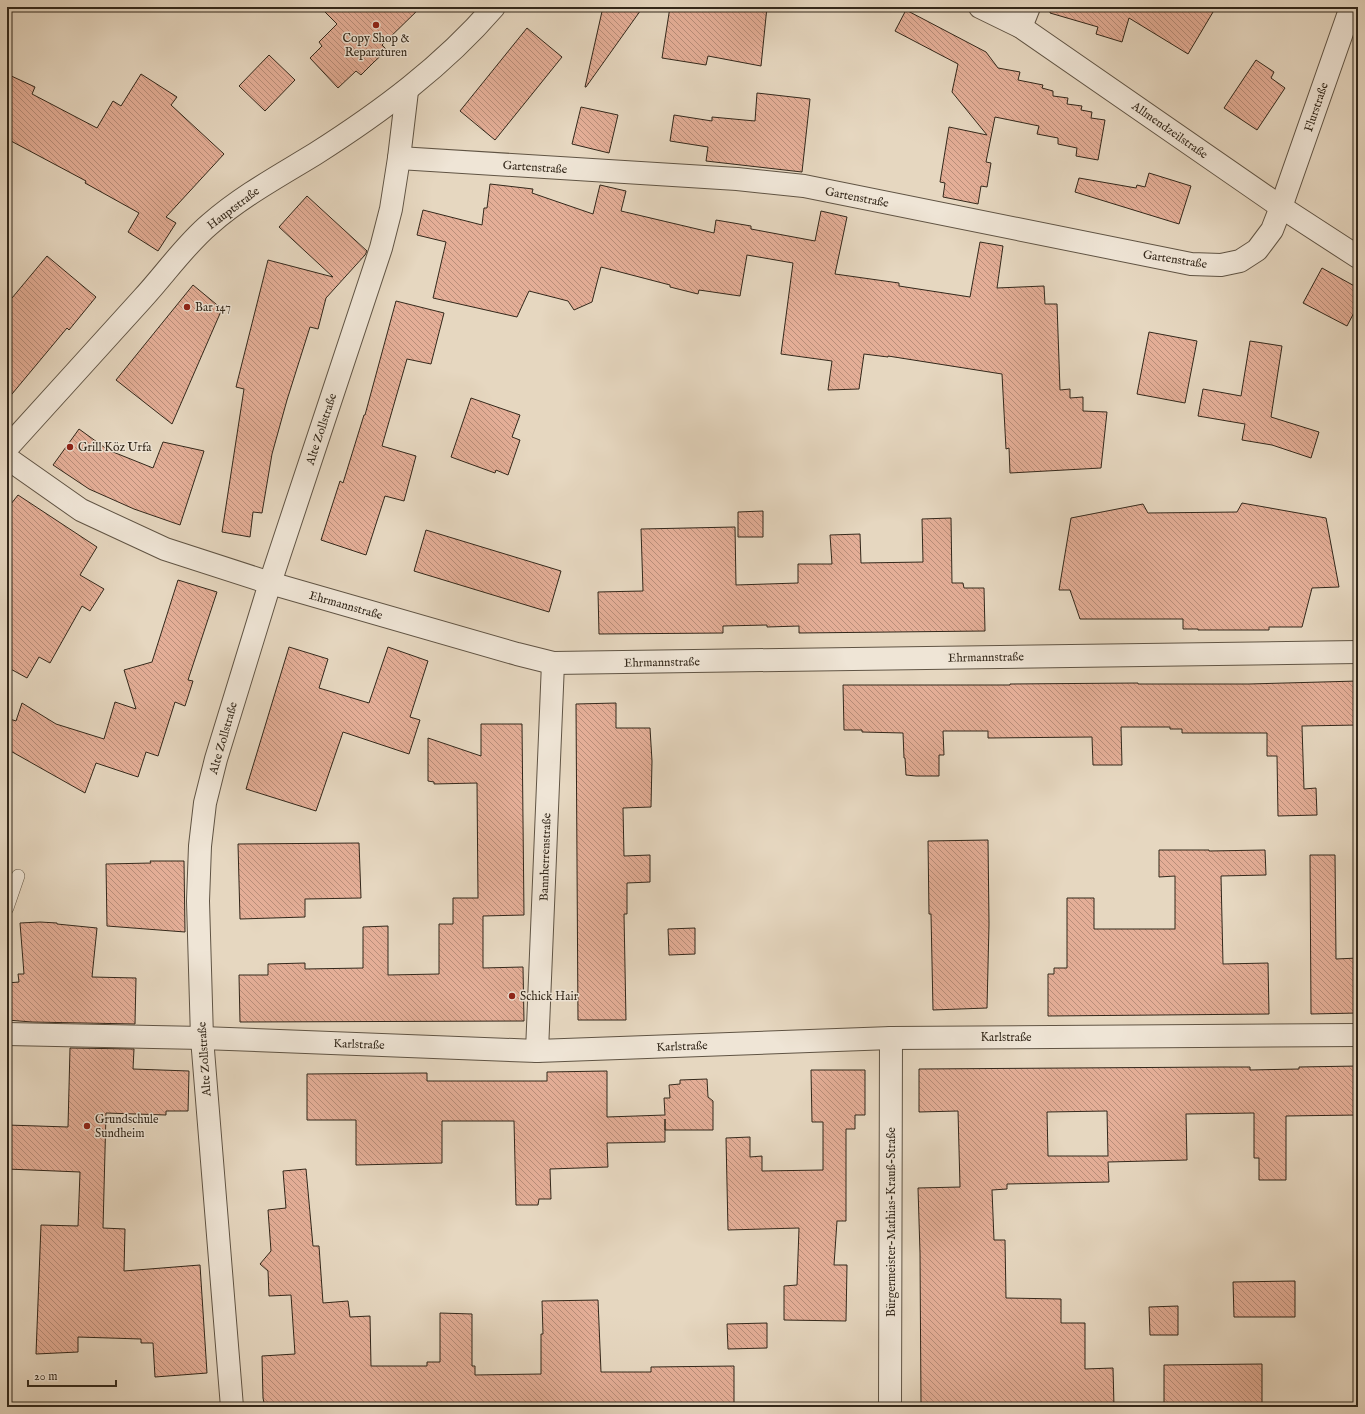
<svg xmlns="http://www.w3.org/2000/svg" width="1365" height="1414" font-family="'IM FELL English',serif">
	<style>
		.building { fill: url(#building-back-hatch); stroke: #33281b; fill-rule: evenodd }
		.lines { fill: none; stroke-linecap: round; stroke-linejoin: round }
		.service-casing { stroke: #605444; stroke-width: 14 }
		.minor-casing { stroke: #605444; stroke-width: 24 }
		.tertiary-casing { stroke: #605444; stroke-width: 24 }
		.service { stroke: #efe5d6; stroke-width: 13 }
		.minor { stroke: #efe5d6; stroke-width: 22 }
		.tertiary { stroke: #efe5d6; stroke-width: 22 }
		.poi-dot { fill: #8f2418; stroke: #efe5d6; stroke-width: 1.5 }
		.labels { text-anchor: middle; stroke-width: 3; stroke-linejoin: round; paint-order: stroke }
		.poi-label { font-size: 12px; fill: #33281b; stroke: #efe5d6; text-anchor: start }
		.street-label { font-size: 12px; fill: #33281b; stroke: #efe5d6 }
	</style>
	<defs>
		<pattern id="building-back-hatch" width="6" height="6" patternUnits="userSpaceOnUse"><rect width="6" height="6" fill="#e4ae97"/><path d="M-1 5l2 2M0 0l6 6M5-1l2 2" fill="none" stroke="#b98e7a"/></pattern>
	</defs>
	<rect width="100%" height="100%" fill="#e6d7c0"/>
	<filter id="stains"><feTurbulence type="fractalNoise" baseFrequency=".005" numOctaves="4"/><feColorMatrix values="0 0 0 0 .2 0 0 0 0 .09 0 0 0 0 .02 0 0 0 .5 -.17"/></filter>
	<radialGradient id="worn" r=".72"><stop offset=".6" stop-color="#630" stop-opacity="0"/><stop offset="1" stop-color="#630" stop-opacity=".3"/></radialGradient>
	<g class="building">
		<path d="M 320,7 L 421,7 L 382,45 L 387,50 L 374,62 L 361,75 L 356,71 L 338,88 L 310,58 L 322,46 L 319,42 L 337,24 Z"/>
		<path d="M 603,7 L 643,7 L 586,87 L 585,87 Z"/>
		<path d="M 670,7 L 767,7 L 761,66 L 708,56 L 706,65 L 662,58 Z"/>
		<path d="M 1051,7 L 1216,7 L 1188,54 L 1129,18 L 1122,42 L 1096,34 L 1098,27 L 1050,13 Z"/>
		<path d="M 906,10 L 986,52 L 998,68 L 1020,72 L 1018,80 L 1043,85 L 1042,88 L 1053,91 L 1053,96 L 1068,98 L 1067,104 L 1082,106 L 1081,110 L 1092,112 L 1091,118 L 1105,120 L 1098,160 L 1076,156 L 1077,148 L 1058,144 L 1058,138 L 1037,134 L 1039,126 L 995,117 L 986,162 L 991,163 L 987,187 L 981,186 L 978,204 L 943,197 L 945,183 L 940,182 L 949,127 L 987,135 L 952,92 L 958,64 L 895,31 Z"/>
		<path d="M 527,28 L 562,57 L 495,140 L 460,111 Z"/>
		<path d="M 269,55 L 295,80 L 265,111 L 239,86 Z"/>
		<path d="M 1256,60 L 1274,72 L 1271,78 L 1285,88 L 1257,130 L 1224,108 Z"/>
		<path d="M 7,74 L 35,87 L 32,94 L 97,128 L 113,101 L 121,106 L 141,74 L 177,97 L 171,105 L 224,154 L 166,217 L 176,223 L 158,251 L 128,232 L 139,213 L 85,183 L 86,181 L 11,141 L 7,149 Z"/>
		<path d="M 757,93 L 810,99 L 802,172 L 706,161 L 708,147 L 670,141 L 674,115 L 712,121 L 712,117 L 755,121 Z"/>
		<path d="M 581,107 L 618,115 L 609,153 L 572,144 Z"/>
		<path d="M 1149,173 L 1191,186 L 1179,224 L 1075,192 L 1079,178 L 1136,188 L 1137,185 L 1145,187 Z"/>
		<path d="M 490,184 L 533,189 L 532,193 L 593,214 L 600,185 L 626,191 L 621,211 L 714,233 L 716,220 L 751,226 L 751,229 L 815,241 L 821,211 L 847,217 L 835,274 L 899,283 L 899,286 L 970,297 L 980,242 L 1003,246 L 997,288 L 1044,286 L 1045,304 L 1057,304 L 1060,390 L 1070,389 L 1070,398 L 1083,397 L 1083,411 L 1107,412 L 1101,468 L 1010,473 L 1009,448 L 1006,449 L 1002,374 L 888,356 L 888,357 L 864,354 L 859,389 L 828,390 L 832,361 L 781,354 L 793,263 L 747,255 L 740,296 L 699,290 L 698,294 L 670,287 L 670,285 L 601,267 L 592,302 L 574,310 L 568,301 L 529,291 L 517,317 L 433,298 L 446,242 L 417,235 L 423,210 L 482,225 L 484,208 L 487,208 Z"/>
		<path d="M 307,196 L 367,251 L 365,255 L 326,298 L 318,329 L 310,327 L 287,400 L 272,454 L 262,513 L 253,512 L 250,537 L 222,532 L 244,389 L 236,387 L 268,260 L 333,277 L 279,227 Z"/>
		<path d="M 47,256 L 96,297 L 69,330 L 67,328 L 7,400 L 7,304 Z"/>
		<path d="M 1322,268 L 1358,288 L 1358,305 L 1347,326 L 1303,303 Z"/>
		<path d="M 193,285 L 222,309 L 172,424 L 116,380 Z"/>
		<path d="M 396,301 L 444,313 L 431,364 L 407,359 L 382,446 L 416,456 L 404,501 L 385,496 L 366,555 L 321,540 L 340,481 L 343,483 L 364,415 L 365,415 Z"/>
		<path d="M 1149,332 L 1197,341 L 1185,403 L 1137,394 Z"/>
		<path d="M 1250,341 L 1282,346 L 1271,417 L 1319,432 L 1311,458 L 1272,445 L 1242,440 L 1245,424 L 1198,416 L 1203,389 L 1241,396 Z"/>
		<path d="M 471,398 L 520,415 L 512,437 L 520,440 L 508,475 L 496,470 L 495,473 L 451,457 Z"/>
		<path d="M 79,429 L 108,450 L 153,468 L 163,442 L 204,451 L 180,525 L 134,509 L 89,489 L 53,465 Z"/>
		<path d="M 18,495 L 97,547 L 80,575 L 104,589 L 90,611 L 82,606 L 50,663 L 39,657 L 27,678 L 7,667 L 7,509 Z"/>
		<path d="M 1242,503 L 1326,518 L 1339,587 L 1312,588 L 1302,627 L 1269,627 L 1269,630 L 1198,630 L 1198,629 L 1183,629 L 1183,619 L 1080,619 L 1070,590 L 1059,590 L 1071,518 L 1143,504 L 1148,513 L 1237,512 Z"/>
		<path d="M 763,511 L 763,537 L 738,537 L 738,512 Z"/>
		<path d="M 951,518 L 952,583 L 963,583 L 964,588 L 984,588 L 985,631 L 799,633 L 799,626 L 767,627 L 767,625 L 723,626 L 723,633 L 599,634 L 598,592 L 643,591 L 641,529 L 735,527 L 736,585 L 798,583 L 798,564 L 832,564 L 830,535 L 860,534 L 861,563 L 923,562 L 922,519 Z"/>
		<path d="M 426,530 L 561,571 L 549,612 L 414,571 Z"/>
		<path d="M 178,580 L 217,592 L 188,680 L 193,681 L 185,706 L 175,702 L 158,756 L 146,752 L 138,777 L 96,763 L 85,793 L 7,749 L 7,718 L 16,721 L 22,703 L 56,724 L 104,739 L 115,702 L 136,709 L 124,670 L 152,662 Z"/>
		<path d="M 289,647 L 328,659 L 319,688 L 369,703 L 388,647 L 428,661 L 410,717 L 420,720 L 409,754 L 343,732 L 316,811 L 246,789 Z"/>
		<path d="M 1358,681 L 1358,725 L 1302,726 L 1304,789 L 1316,788 L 1317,815 L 1278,816 L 1277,756 L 1267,756 L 1267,733 L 1182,733 L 1182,729 L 1170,729 L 1170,727 L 1121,727 L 1122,765 L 1093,765 L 1092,737 L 988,738 L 988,731 L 943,731 L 944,755 L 939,755 L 939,776 L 916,776 L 906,775 L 905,758 L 904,758 L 903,733 L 862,732 L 862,730 L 844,730 L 843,685 L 1010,685 L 1010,684 L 1138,683 L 1138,684 L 1249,684 Z"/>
		<path d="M 616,703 L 616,728 L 650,728 L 652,761 L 651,807 L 623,808 L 624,856 L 650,855 L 650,882 L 627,883 L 627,914 L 624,914 L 626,1020 L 578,1020 L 576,704 Z"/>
		<path d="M 481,724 L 522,724 L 524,915 L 483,916 L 483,968 L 523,967 L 524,1021 L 240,1022 L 239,975 L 268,975 L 268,964 L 305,963 L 305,969 L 363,968 L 363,927 L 388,926 L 388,975 L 439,974 L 439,924 L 453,924 L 453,898 L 478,898 L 477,783 L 434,784 L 434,782 L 428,781 L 428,738 L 481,756 Z"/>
		<path d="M 988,840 L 989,924 L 987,1008 L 933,1010 L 931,914 L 929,914 L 928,841 Z"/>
		<path d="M 359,843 L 361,898 L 305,899 L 305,917 L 240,919 L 238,844 Z"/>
		<path d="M 1159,850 L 1209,850 L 1209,851 L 1265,850 L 1266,875 L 1221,876 L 1223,964 L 1268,963 L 1269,1014 L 1048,1016 L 1048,974 L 1054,974 L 1054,968 L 1067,968 L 1067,898 L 1094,898 L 1094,929 L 1175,929 L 1175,876 L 1159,877 Z"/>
		<path d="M 1310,855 L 1335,855 L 1336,959 L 1358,958 L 1358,1013 L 1311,1014 Z"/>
		<path d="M 150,861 L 184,861 L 185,932 L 107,926 L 106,864 L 151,863 Z"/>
		<path d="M 40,922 L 57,923 L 57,924 L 97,928 L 92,977 L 136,978 L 135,1024 L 32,1022 L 7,1020 L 7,983 L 19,982 L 18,974 L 24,974 L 20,923 Z"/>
		<path d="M 695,928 L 695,954 L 669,955 L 668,929 Z"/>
		<path d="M 70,1048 L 134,1049 L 133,1069 L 189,1071 L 188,1111 L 166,1111 L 166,1115 L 106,1113 L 103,1228 L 125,1229 L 124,1271 L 200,1265 L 207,1373 L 155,1377 L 153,1343 L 141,1343 L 141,1339 L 78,1337 L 78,1352 L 36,1354 L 41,1225 L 78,1226 L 80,1172 L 7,1169 L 7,1125 L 68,1127 Z"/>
		<path d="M 1358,1066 L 1358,1115 L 1286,1116 L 1286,1180 L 1259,1180 L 1259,1158 L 1254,1158 L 1254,1113 L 1186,1114 L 1187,1160 L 1108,1162 L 1109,1182 L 1007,1184 L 1007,1189 L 992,1190 L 994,1240 L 1005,1240 L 1006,1298 L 1061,1299 L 1061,1323 L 1085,1323 L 1085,1369 L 1113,1368 L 1114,1407 L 991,1407 L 991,1405 L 921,1406 L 920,1253 L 918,1188 L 960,1187 L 958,1111 L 919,1112 L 919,1069 L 1223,1067 L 1250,1067 L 1250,1070 L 1299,1069 L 1299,1067 ZM 1107,1111 L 1108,1156 L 1048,1156 L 1047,1112 Z"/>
		<path d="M 811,1070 L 865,1070 L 865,1115 L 855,1115 L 855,1129 L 846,1129 L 846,1221 L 837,1221 L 834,1265 L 847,1265 L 846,1321 L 784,1320 L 784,1286 L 797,1285 L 799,1228 L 728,1230 L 726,1138 L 750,1137 L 750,1157 L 762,1156 L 762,1171 L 823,1170 L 823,1122 L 812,1122 Z"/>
		<path d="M 607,1071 L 607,1117 L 665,1115 L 664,1098 L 670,1098 L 669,1085 L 680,1084 L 680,1080 L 707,1079 L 708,1097 L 713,1101 L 713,1130 L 665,1130 L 665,1119 L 665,1142 L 607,1143 L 608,1167 L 550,1169 L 551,1199 L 539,1199 L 538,1205 L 516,1205 L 514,1121 L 442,1121 L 442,1163 L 356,1165 L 356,1120 L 307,1120 L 307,1074 L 427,1073 L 427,1081 L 547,1081 L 547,1072 Z"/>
		<path d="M 306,1169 L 313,1246 L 319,1246 L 323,1303 L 348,1301 L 350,1317 L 370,1316 L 371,1366 L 427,1366 L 427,1362 L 440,1362 L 440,1313 L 472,1314 L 472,1366 L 475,1366 L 475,1375 L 541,1374 L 541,1334 L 543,1334 L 542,1301 L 598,1300 L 601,1372 L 651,1372 L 651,1367 L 734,1366 L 734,1407 L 622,1407 L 622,1403 L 508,1404 L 508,1407 L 265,1407 L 263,1398 L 262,1356 L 295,1354 L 291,1295 L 269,1296 L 268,1271 L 260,1264 L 271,1251 L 268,1210 L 286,1208 L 283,1171 Z"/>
		<path d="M 1295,1281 L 1295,1317 L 1234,1317 L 1233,1282 Z"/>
		<path d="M 1178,1306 L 1178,1335 L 1150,1335 L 1149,1307 Z"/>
		<path d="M 767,1323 L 767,1348 L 728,1349 L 727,1324 Z"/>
		<path d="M 1262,1364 L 1262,1407 L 1164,1407 L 1164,1365 Z"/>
	</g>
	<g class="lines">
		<g class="service-casing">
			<path id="service" d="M 7,908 L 18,876"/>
		</g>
		<g class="minor-casing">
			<g id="minor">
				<path d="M 980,7 L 1021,27 L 1281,207 L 1358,257"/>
				<path d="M 1021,27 L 1029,7"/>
				<path d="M 399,158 L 737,179 L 804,186 L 1191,264 L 1221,265 L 1240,261 L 1257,250 L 1272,230 L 1281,207 L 1351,7"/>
				<path d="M 7,458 L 81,510 L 165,549 L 270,583 L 517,654 L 553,663 L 1358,652"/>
				<path d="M 7,1034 L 202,1038 L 537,1051 L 891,1038 L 1358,1035"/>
				<path d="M 537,1051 L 553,663"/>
				<path d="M 232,1407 L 202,1038 L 198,901 L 200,846 L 205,803 L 216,759 L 270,583 L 381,248 L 391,209 L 399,158 L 407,91"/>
				<path d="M 890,1407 L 891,1038"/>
			</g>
		</g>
		<g class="tertiary-casing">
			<path id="tertiary" d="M 7,448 C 52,398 98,348 143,298 C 166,273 185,245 210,224 C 242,196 279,176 315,154 C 381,112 443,66 494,7"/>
		</g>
		<use href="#service" class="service"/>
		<use href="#minor" class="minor"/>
		<use href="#tertiary" class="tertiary"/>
	</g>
	<g class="poi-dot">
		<circle cx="376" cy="25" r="4"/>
		<circle cx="187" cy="307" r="4"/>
		<circle cx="70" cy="447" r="4"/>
		<circle cx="512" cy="996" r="4"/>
		<circle cx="87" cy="1126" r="4"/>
	</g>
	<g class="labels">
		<g class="poi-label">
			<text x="376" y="42" text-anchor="middle">Copy Shop &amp;<tspan x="376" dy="14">Reparaturen</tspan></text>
			<text x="195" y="311">Bar 147</text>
			<text x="78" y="451">Grill Köz Urfa</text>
			<text x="520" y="1000">Schick Hair</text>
			<text x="95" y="1123">Grundschule<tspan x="95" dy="14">Sundheim</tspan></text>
		</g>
		<g class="street-label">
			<text transform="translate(1316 107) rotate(-71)" y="4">Flurstraße</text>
			<text transform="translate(1170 130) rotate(35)" y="4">Allmendzeilstraße</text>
			<text transform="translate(535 167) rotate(4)" y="4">Gartenstraße</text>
			<text transform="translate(857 197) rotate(11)" y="4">Gartenstraße</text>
			<text transform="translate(233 208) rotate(-37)" y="4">Hauptstraße</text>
			<text transform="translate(1175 259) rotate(9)" y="4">Gartenstraße</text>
			<text transform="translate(321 429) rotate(-72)" y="4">Alte Zollstraße</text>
			<text transform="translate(346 605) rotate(16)" y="4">Ehrmannstraße</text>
			<text transform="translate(986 657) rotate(-1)" y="4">Ehrmannstraße</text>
			<text transform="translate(662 662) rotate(-1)" y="4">Ehrmannstraße</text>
			<text transform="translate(223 738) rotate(-74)" y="4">Alte Zollstraße</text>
			<text transform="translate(545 857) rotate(-88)" y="4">Bannherrenstraße</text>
			<text x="1006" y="1041">Karlstraße</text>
			<text transform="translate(359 1044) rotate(2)" y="4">Karlstraße</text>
			<text transform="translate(682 1046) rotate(-2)" y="4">Karlstraße</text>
			<text transform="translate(204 1059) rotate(-94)" y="4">Alte Zollstraße</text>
			<text transform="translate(891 1222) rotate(-90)" y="4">Bürgermeister-Mathias-Krauß-Straße</text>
		</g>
	</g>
	<rect width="1365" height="1414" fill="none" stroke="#e6d7c0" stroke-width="24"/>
	<rect x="8" y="8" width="1349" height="1398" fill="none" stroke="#33281b" stroke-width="2"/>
	<rect x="12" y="12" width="1341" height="1390" fill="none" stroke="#33281b"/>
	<path d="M28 1380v6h88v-6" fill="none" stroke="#33281b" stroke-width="2"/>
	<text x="34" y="1380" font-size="12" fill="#33281b" stroke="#efe5d6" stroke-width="3" paint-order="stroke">20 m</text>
	<rect width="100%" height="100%" filter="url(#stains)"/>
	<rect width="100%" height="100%" fill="url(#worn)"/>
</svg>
